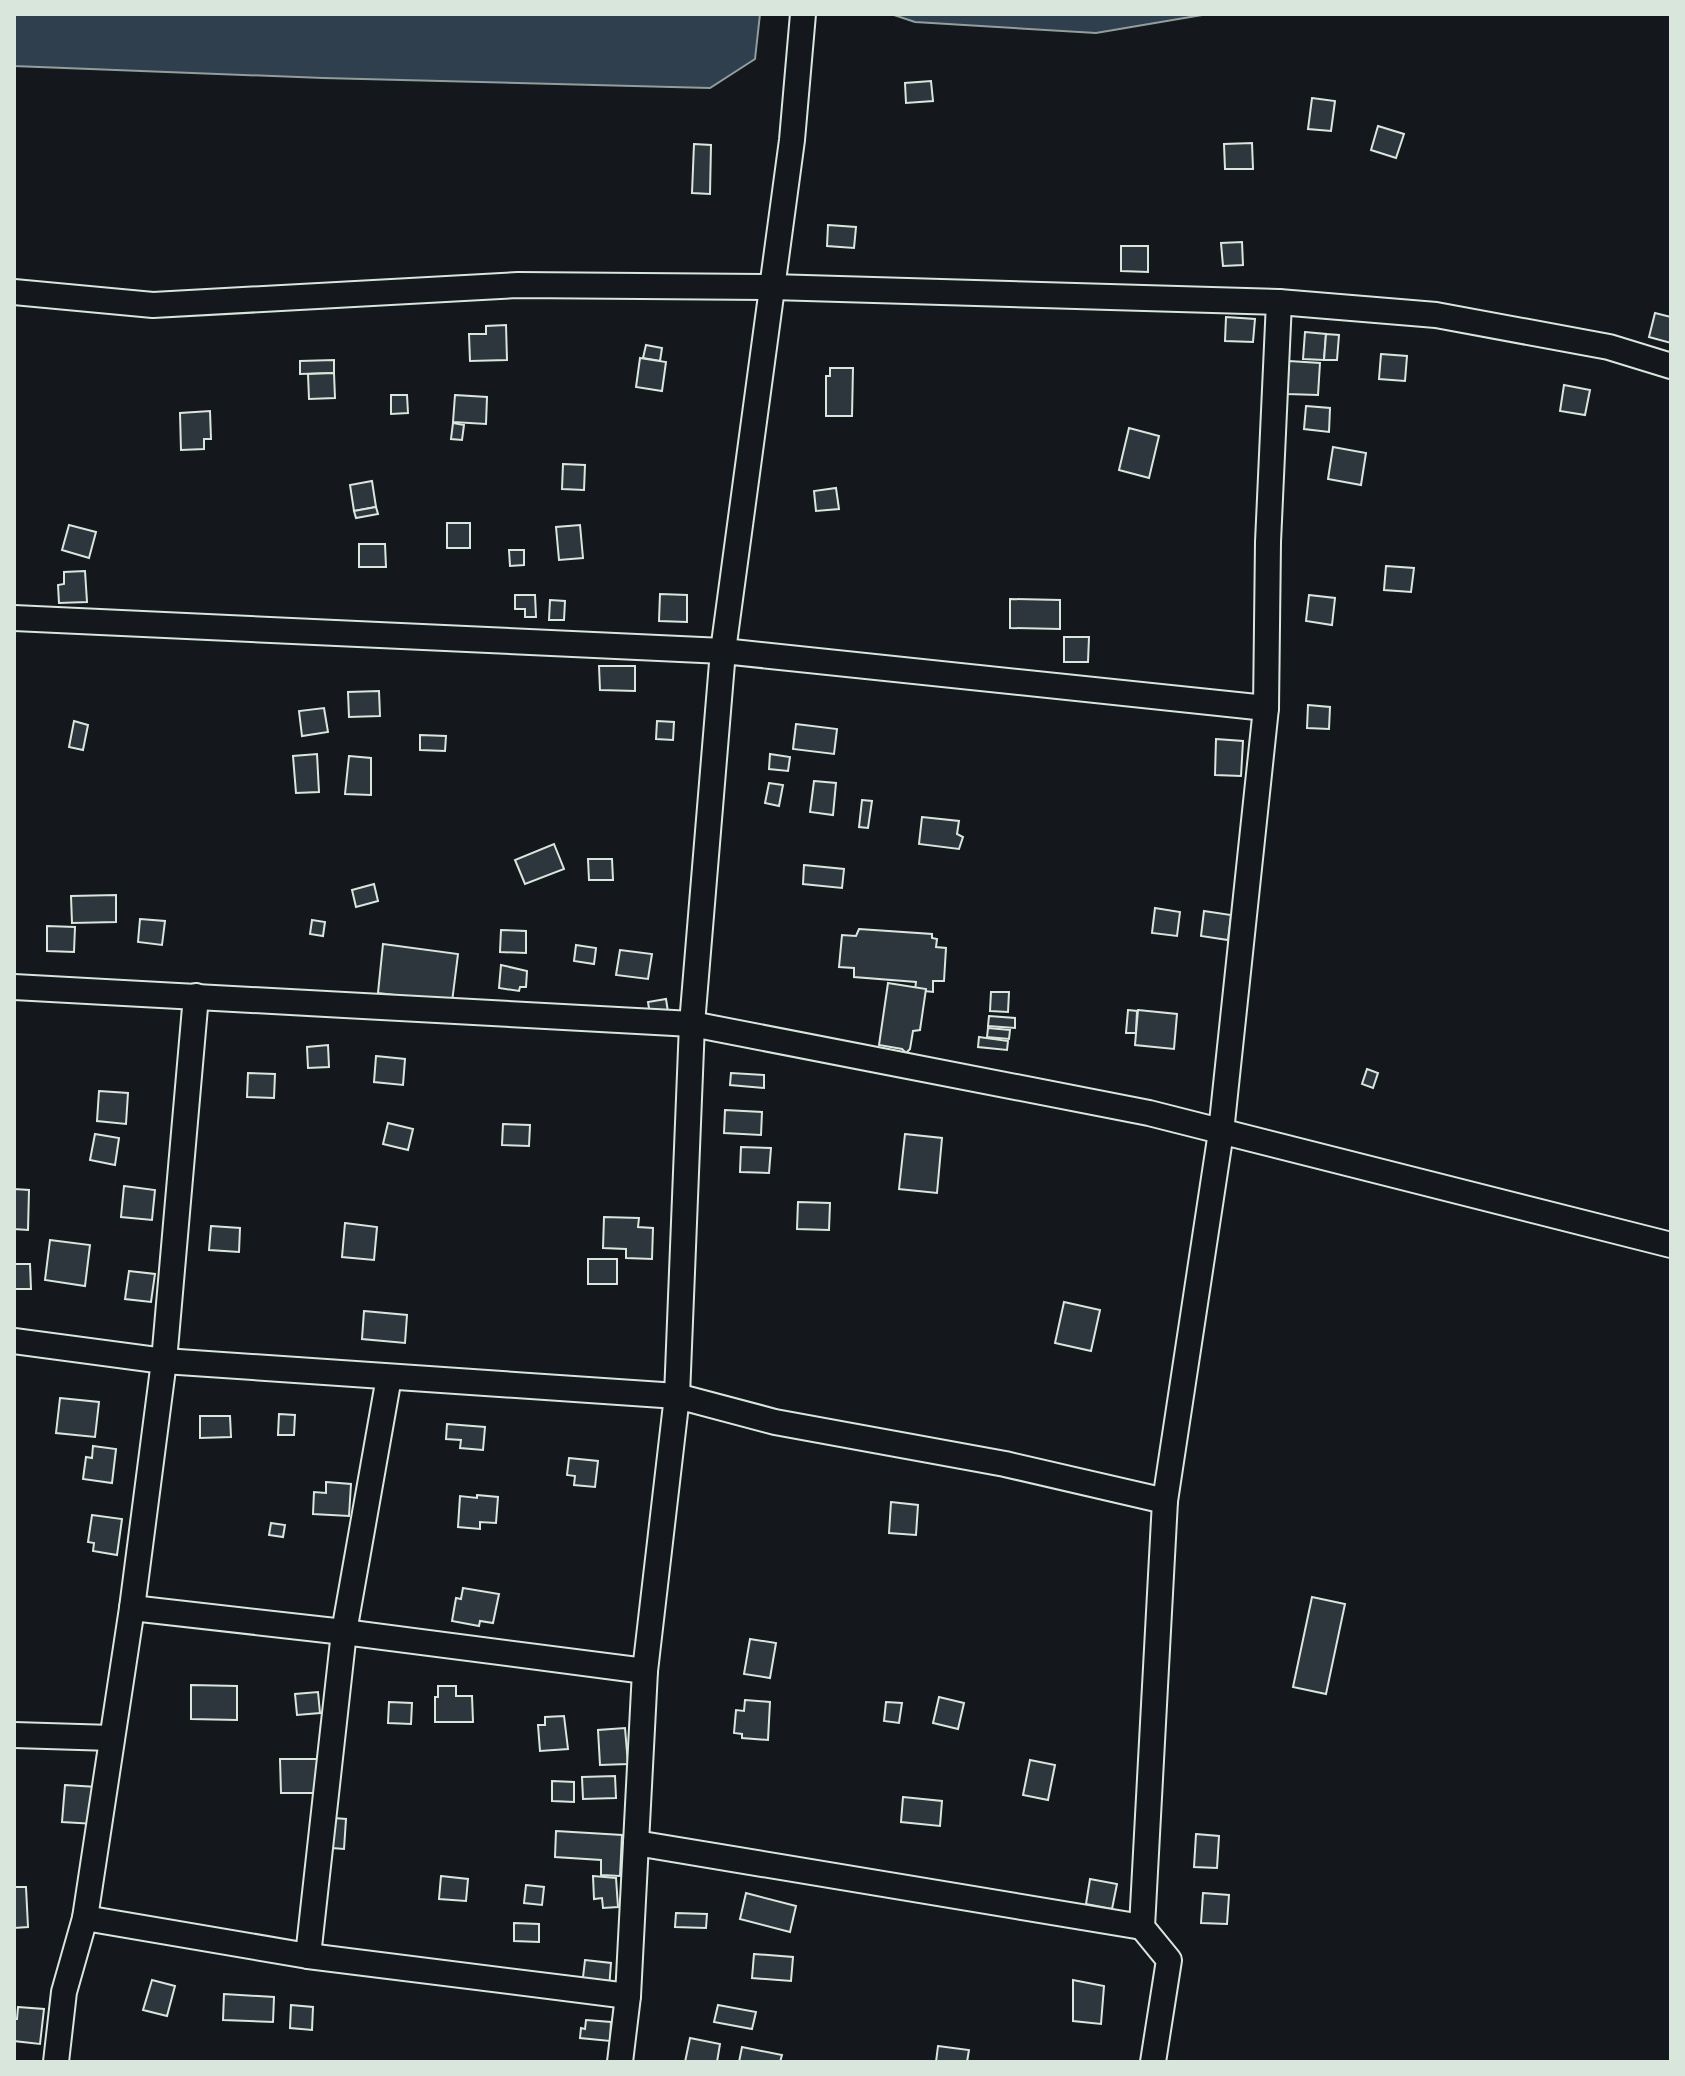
<svg xmlns="http://www.w3.org/2000/svg" width="1685" height="2076" font-family="Quicksand,sans-serif">
	<style>
		.water { fill: #2f3f4d; stroke: #939e99; stroke-width: 2 }
		.building { fill: #2c363c; stroke: #d8e6dc; stroke-width: 2 }
		.lines { fill: none; stroke-linecap: round; stroke-linejoin: round }
		.minor-casing { stroke: #d8e6dc; stroke-width: 28 }
		.minor { stroke: #14181c; stroke-width: 24 }
	</style>
	<rect width="100%" height="100%" fill="#14181c"/>
	<g class="water">
		<path d="M 14,14 L 760,14 L 755,59 L 710,88 L 323,78 L 14,66 Z"/>
		<path d="M 891,14 L 1208,14 L 1096,33 L 915,22 Z"/>
	</g>
	<g class="building">
		<path d="M 931,81 L 933,101 L 906,103 L 905,83 Z"/>
		<path d="M 1312,98 L 1335,101 L 1331,131 L 1308,129 Z"/>
		<path d="M 1378,126 L 1404,134 L 1396,158 L 1371,150 Z"/>
		<path d="M 1252,143 L 1253,169 L 1225,169 L 1224,144 Z"/>
		<path d="M 694,144 L 711,145 L 710,194 L 692,193 Z"/>
		<path d="M 828,225 L 856,227 L 854,248 L 827,246 Z"/>
		<path d="M 1242,242 L 1243,265 L 1223,266 L 1221,243 Z"/>
		<path d="M 1121,246 L 1148,246 L 1148,272 L 1121,271 Z"/>
		<path d="M 1655,313 L 1671,317 L 1671,343 L 1649,337 Z"/>
		<path d="M 1226,317 L 1255,319 L 1253,342 L 1225,341 Z"/>
		<path d="M 506,325 L 507,360 L 470,361 L 469,334 L 486,334 L 486,326 Z"/>
		<path d="M 1305,332 L 1326,334 L 1324,360 L 1303,359 Z"/>
		<path d="M 1326,334 L 1339,335 L 1337,360 L 1324,360 Z"/>
		<path d="M 646,345 L 662,348 L 660,361 L 643,358 Z"/>
		<path d="M 1381,354 L 1407,356 L 1405,381 L 1379,379 Z"/>
		<path d="M 640,358 L 666,362 L 662,391 L 636,387 Z"/>
		<path d="M 334,360 L 334,373 L 300,374 L 300,361 Z"/>
		<path d="M 1289,361 L 1320,363 L 1318,395 L 1287,394 Z"/>
		<path d="M 830,368 L 853,368 L 852,416 L 826,416 L 826,376 L 830,376 Z"/>
		<path d="M 334,373 L 335,398 L 309,399 L 308,374 Z"/>
		<path d="M 1564,385 L 1590,390 L 1585,415 L 1560,411 Z"/>
		<path d="M 391,395 L 407,395 L 408,413 L 391,414 Z"/>
		<path d="M 455,395 L 487,397 L 486,424 L 453,422 Z"/>
		<path d="M 1306,406 L 1330,408 L 1329,432 L 1304,429 Z"/>
		<path d="M 210,411 L 211,439 L 204,439 L 204,449 L 181,450 L 180,413 Z"/>
		<path d="M 453,423 L 464,425 L 462,440 L 451,439 Z"/>
		<path d="M 1129,428 L 1159,436 L 1149,478 L 1119,470 Z"/>
		<path d="M 1333,447 L 1366,453 L 1361,485 L 1328,479 Z"/>
		<path d="M 563,464 L 585,465 L 584,490 L 562,489 Z"/>
		<path d="M 372,481 L 376,507 L 354,511 L 350,485 Z"/>
		<path d="M 836,488 L 839,509 L 816,511 L 814,491 Z"/>
		<path d="M 376,507 L 378,514 L 356,518 L 354,511 Z"/>
		<rect x="447" y="523" width="23" height="25"/>
		<path d="M 69,525 L 96,532 L 89,558 L 62,550 Z"/>
		<path d="M 580,525 L 583,558 L 559,560 L 556,527 Z"/>
		<path d="M 359,544 L 385,544 L 386,567 L 359,567 Z"/>
		<path d="M 509,550 L 524,550 L 524,565 L 510,566 Z"/>
		<path d="M 1386,566 L 1414,568 L 1411,592 L 1384,590 Z"/>
		<path d="M 85,571 L 87,602 L 59,603 L 58,585 L 64,584 L 64,572 Z"/>
		<path d="M 660,594 L 687,595 L 687,622 L 659,621 Z"/>
		<path d="M 515,595 L 535,595 L 536,617 L 525,617 L 525,609 L 515,609 Z"/>
		<path d="M 1309,595 L 1335,598 L 1332,625 L 1306,621 Z"/>
		<path d="M 1010,599 L 1060,600 L 1060,629 L 1010,628 Z"/>
		<path d="M 550,600 L 565,601 L 564,620 L 549,620 Z"/>
		<path d="M 1064,637 L 1089,637 L 1088,662 L 1064,662 Z"/>
		<path d="M 599,666 L 635,666 L 635,691 L 600,690 Z"/>
		<path d="M 379,691 L 380,716 L 349,717 L 348,692 Z"/>
		<path d="M 1308,705 L 1330,707 L 1329,729 L 1307,728 Z"/>
		<path d="M 324,708 L 328,732 L 302,736 L 299,711 Z"/>
		<path d="M 74,721 L 88,725 L 83,750 L 69,747 Z"/>
		<path d="M 657,721 L 674,722 L 673,740 L 656,739 Z"/>
		<path d="M 796,724 L 837,729 L 834,754 L 793,749 Z"/>
		<path d="M 420,735 L 446,736 L 445,751 L 420,750 Z"/>
		<path d="M 1216,739 L 1243,741 L 1241,776 L 1215,775 Z"/>
		<path d="M 317,754 L 319,792 L 296,793 L 293,756 Z"/>
		<path d="M 770,754 L 790,757 L 788,771 L 769,769 Z"/>
		<path d="M 349,756 L 371,758 L 371,795 L 345,794 Z"/>
		<path d="M 814,781 L 836,783 L 833,815 L 810,812 Z"/>
		<path d="M 769,783 L 783,785 L 779,806 L 765,803 Z"/>
		<path d="M 862,800 L 872,801 L 868,828 L 859,827 Z"/>
		<path d="M 922,817 L 959,821 L 957,834 L 963,837 L 959,849 L 919,844 Z"/>
		<path d="M 554,844 L 564,869 L 525,884 L 515,860 Z"/>
		<path d="M 588,859 L 612,859 L 613,880 L 589,880 Z"/>
		<path d="M 804,865 L 844,869 L 842,888 L 803,884 Z"/>
		<path d="M 374,884 L 378,901 L 356,907 L 352,890 Z"/>
		<path d="M 116,895 L 116,922 L 72,923 L 71,896 Z"/>
		<path d="M 1155,908 L 1180,912 L 1177,936 L 1152,933 Z"/>
		<path d="M 1204,911 L 1231,915 L 1228,940 L 1201,936 Z"/>
		<path d="M 140,919 L 165,921 L 162,945 L 138,942 Z"/>
		<path d="M 312,920 L 325,922 L 323,936 L 310,934 Z"/>
		<path d="M 47,926 L 75,927 L 74,952 L 47,951 Z"/>
		<path d="M 859,929 L 932,934 L 932,938 L 937,939 L 936,947 L 946,948 L 944,981 L 933,981 L 933,992 L 915,990 L 916,982 L 854,977 L 854,968 L 839,967 L 842,935 L 856,936 Z"/>
		<path d="M 501,930 L 526,931 L 526,953 L 500,952 Z"/>
		<path d="M 383,944 L 458,954 L 452,1002 L 378,993 Z"/>
		<path d="M 576,945 L 596,948 L 594,964 L 574,961 Z"/>
		<path d="M 620,950 L 652,954 L 648,979 L 616,975 Z"/>
		<path d="M 501,965 L 527,971 L 526,987 L 520,987 L 519,991 L 499,988 Z"/>
		<path d="M 888,983 L 926,989 L 920,1030 L 913,1031 L 910,1049 L 906,1053 L 902,1049 L 879,1045 Z"/>
		<path d="M 991,992 L 1009,992 L 1008,1012 L 990,1011 Z"/>
		<path d="M 666,999 L 668,1012 L 650,1015 L 648,1002 Z"/>
		<path d="M 1128,1010 L 1137,1011 L 1136,1033 L 1126,1033 Z"/>
		<path d="M 1138,1010 L 1177,1014 L 1174,1049 L 1135,1045 Z"/>
		<path d="M 989,1016 L 1015,1018 L 1015,1028 L 988,1026 Z"/>
		<path d="M 988,1028 L 1010,1030 L 1009,1039 L 987,1037 Z"/>
		<path d="M 979,1037 L 1008,1041 L 1007,1050 L 978,1047 Z"/>
		<path d="M 328,1045 L 329,1067 L 308,1068 L 307,1047 Z"/>
		<path d="M 376,1056 L 405,1059 L 403,1085 L 374,1082 Z"/>
		<path d="M 1367,1069 L 1378,1073 L 1373,1088 L 1362,1084 Z"/>
		<path d="M 248,1073 L 275,1074 L 274,1098 L 247,1097 Z"/>
		<path d="M 731,1073 L 764,1075 L 764,1088 L 730,1085 Z"/>
		<path d="M 99,1091 L 128,1093 L 126,1124 L 97,1121 Z"/>
		<path d="M 725,1110 L 762,1112 L 761,1135 L 724,1133 Z"/>
		<path d="M 388,1123 L 413,1129 L 408,1150 L 383,1144 Z"/>
		<path d="M 503,1124 L 530,1125 L 529,1146 L 502,1145 Z"/>
		<path d="M 95,1134 L 119,1138 L 115,1165 L 90,1160 Z"/>
		<path d="M 905,1134 L 942,1138 L 937,1193 L 899,1189 Z"/>
		<path d="M 741,1147 L 771,1148 L 769,1173 L 740,1172 Z"/>
		<path d="M 124,1186 L 155,1190 L 152,1220 L 121,1217 Z"/>
		<path d="M 14,1189 L 29,1190 L 28,1230 L 14,1229 Z"/>
		<path d="M 798,1202 L 830,1203 L 829,1230 L 797,1229 Z"/>
		<path d="M 604,1217 L 639,1218 L 638,1227 L 653,1228 L 652,1259 L 626,1258 L 626,1249 L 603,1248 Z"/>
		<path d="M 345,1223 L 377,1227 L 374,1260 L 342,1257 Z"/>
		<path d="M 211,1226 L 240,1228 L 239,1252 L 209,1250 Z"/>
		<path d="M 50,1240 L 90,1245 L 85,1286 L 45,1280 Z"/>
		<rect x="588" y="1259" width="29" height="25"/>
		<path d="M 14,1264 L 30,1264 L 31,1289 L 14,1289 Z"/>
		<path d="M 129,1271 L 155,1274 L 151,1302 L 125,1299 Z"/>
		<path d="M 1064,1302 L 1100,1310 L 1091,1351 L 1055,1343 Z"/>
		<path d="M 364,1311 L 407,1315 L 405,1343 L 362,1339 Z"/>
		<path d="M 60,1398 L 99,1402 L 95,1437 L 56,1433 Z"/>
		<path d="M 279,1414 L 295,1415 L 294,1435 L 278,1435 Z"/>
		<path d="M 200,1416 L 230,1416 L 231,1437 L 200,1438 Z"/>
		<path d="M 447,1424 L 485,1427 L 483,1450 L 460,1448 L 461,1440 L 446,1439 Z"/>
		<path d="M 93,1446 L 116,1449 L 112,1483 L 83,1479 L 86,1457 L 92,1458 Z"/>
		<path d="M 569,1458 L 598,1461 L 595,1487 L 574,1485 L 575,1476 L 567,1475 Z"/>
		<path d="M 326,1482 L 351,1484 L 349,1516 L 313,1514 L 314,1492 L 326,1493 Z"/>
		<path d="M 477,1495 L 498,1497 L 496,1523 L 480,1522 L 480,1529 L 458,1527 L 460,1496 L 477,1498 Z"/>
		<path d="M 891,1502 L 918,1505 L 916,1535 L 889,1533 Z"/>
		<path d="M 92,1515 L 122,1519 L 117,1555 L 93,1551 L 94,1543 L 88,1542 Z"/>
		<path d="M 271,1523 L 285,1525 L 283,1537 L 269,1535 Z"/>
		<path d="M 463,1588 L 499,1594 L 493,1623 L 480,1621 L 479,1626 L 452,1621 L 456,1598 L 461,1599 Z"/>
		<path d="M 1312,1597 L 1345,1604 L 1326,1694 L 1293,1687 Z"/>
		<path d="M 750,1639 L 776,1643 L 770,1678 L 744,1674 Z"/>
		<path d="M 191,1685 L 237,1686 L 237,1720 L 191,1719 Z"/>
		<path d="M 438,1686 L 456,1686 L 456,1696 L 472,1696 L 473,1722 L 435,1722 L 435,1697 L 438,1697 Z"/>
		<path d="M 318,1692 L 320,1713 L 297,1715 L 295,1694 Z"/>
		<path d="M 939,1697 L 964,1703 L 958,1729 L 933,1723 Z"/>
		<path d="M 745,1700 L 770,1702 L 768,1740 L 742,1738 L 742,1734 L 734,1733 L 736,1710 L 744,1711 Z"/>
		<path d="M 389,1702 L 412,1703 L 411,1724 L 388,1723 Z"/>
		<path d="M 886,1702 L 902,1703 L 899,1723 L 884,1721 Z"/>
		<path d="M 564,1716 L 568,1749 L 540,1751 L 538,1725 L 545,1725 L 545,1717 Z"/>
		<path d="M 625,1728 L 628,1764 L 600,1765 L 598,1730 Z"/>
		<path d="M 280,1759 L 318,1759 L 319,1793 L 281,1793 Z"/>
		<path d="M 1030,1760 L 1055,1765 L 1048,1800 L 1023,1795 Z"/>
		<path d="M 615,1776 L 616,1798 L 583,1799 L 582,1777 Z"/>
		<path d="M 552,1781 L 574,1782 L 574,1802 L 552,1801 Z"/>
		<path d="M 65,1785 L 97,1787 L 95,1824 L 62,1822 Z"/>
		<path d="M 903,1797 L 942,1801 L 940,1826 L 901,1822 Z"/>
		<path d="M 334,1818 L 346,1819 L 344,1849 L 332,1848 Z"/>
		<path d="M 556,1831 L 622,1835 L 620,1876 L 601,1875 L 601,1860 L 555,1857 Z"/>
		<path d="M 1196,1834 L 1219,1836 L 1217,1868 L 1194,1867 Z"/>
		<path d="M 441,1876 L 468,1879 L 466,1901 L 439,1899 Z"/>
		<path d="M 593,1876 L 616,1878 L 618,1907 L 603,1908 L 602,1898 L 594,1899 Z"/>
		<path d="M 1090,1879 L 1117,1884 L 1112,1909 L 1086,1904 Z"/>
		<path d="M 526,1885 L 544,1887 L 542,1905 L 524,1903 Z"/>
		<path d="M 14,1887 L 26,1887 L 28,1927 L 14,1928 Z"/>
		<path d="M 746,1893 L 796,1906 L 790,1932 L 740,1919 Z"/>
		<path d="M 1203,1893 L 1229,1895 L 1227,1924 L 1201,1923 Z"/>
		<path d="M 676,1913 L 707,1914 L 706,1928 L 675,1927 Z"/>
		<path d="M 514,1923 L 539,1924 L 539,1942 L 514,1941 Z"/>
		<path d="M 754,1954 L 793,1957 L 791,1981 L 752,1978 Z"/>
		<path d="M 585,1960 L 611,1963 L 609,1989 L 582,1986 Z"/>
		<path d="M 152,1980 L 175,1986 L 167,2016 L 143,2010 Z"/>
		<path d="M 1073,1980 L 1104,1986 L 1101,2024 L 1073,2021 Z"/>
		<path d="M 224,1994 L 274,1997 L 273,2022 L 223,2020 Z"/>
		<path d="M 291,2005 L 313,2007 L 312,2030 L 290,2028 Z"/>
		<path d="M 718,2005 L 756,2012 L 752,2029 L 714,2022 Z"/>
		<path d="M 18,2007 L 44,2009 L 40,2044 L 14,2041 L 14,2019 L 17,2019 Z"/>
		<path d="M 586,2020 L 611,2022 L 610,2041 L 580,2038 L 581,2028 L 585,2029 Z"/>
		<path d="M 690,2038 L 720,2044 L 717,2062 L 685,2062 Z"/>
		<path d="M 938,2046 L 969,2050 L 967,2062 L 936,2062 Z"/>
		<path d="M 742,2047 L 782,2055 L 780,2062 L 739,2062 Z"/>
	</g>
	<g class="lines">
		<g class="minor-casing">
			<g id="minor">
				<path d="M 14,292 L 153,305 L 518,285 L 772,287 L 1279,302 L 1436,315 L 1609,347 L 1671,366"/>
				<path d="M 14,618 L 723,651 L 1266,708"/>
				<path d="M 14,987 L 692,1024 L 1149,1113 L 1671,1245"/>
				<path d="M 14,1341 L 164,1361 L 677,1396 L 775,1422 L 1005,1464 L 1165,1501 L 1142,1927 L 1169,1960 L 1153,2062"/>
				<path d="M 1165,1501 L 1221,1132 L 1266,708 L 1268,542 L 1279,302"/>
				<path d="M 132,1608 L 344,1632 L 645,1671"/>
				<path d="M 14,1735 L 112,1738"/>
				<path d="M 636,1843 L 1142,1927"/>
				<path d="M 85,1918 L 308,1956 L 628,1996"/>
				<path d="M 308,1956 L 344,1632 L 389,1377"/>
				<path d="M 56,2062 L 64,1992 L 85,1918 L 132,1608 L 164,1361 L 196,996"/>
				<path d="M 620,2062 L 628,1996 L 645,1671 L 677,1396 L 692,1024 L 723,651 L 792,140 L 803,14"/>
			</g>
		</g>
		<use href="#minor" class="minor"/>
	</g>
	<rect width="1685" height="2076" fill="none" stroke="#d8e6dc" stroke-width="32"/>
</svg>
